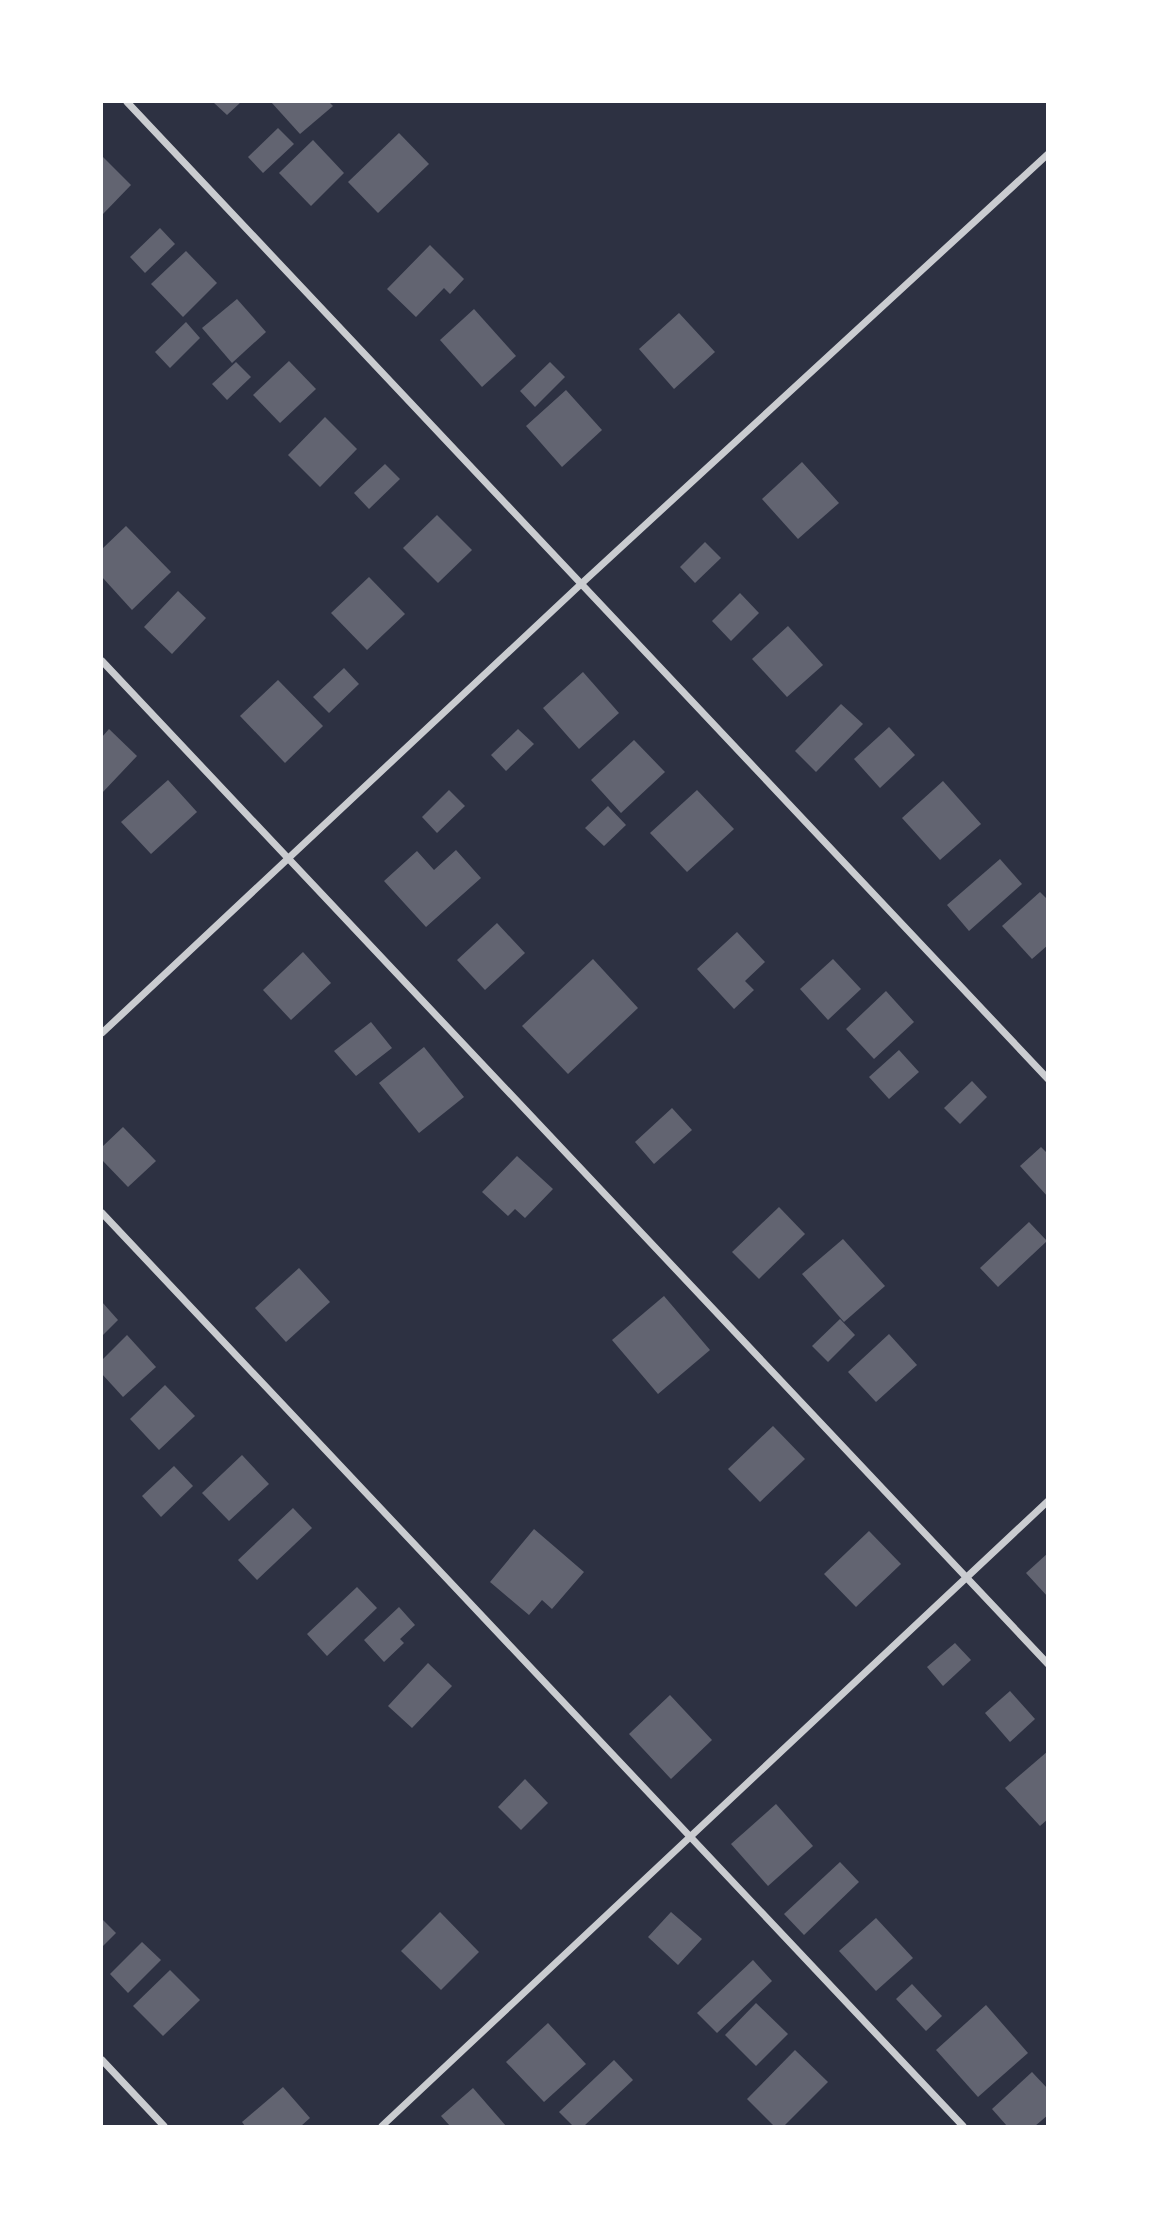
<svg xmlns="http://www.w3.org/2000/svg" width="1149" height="2228" font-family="'Nunito Sans',sans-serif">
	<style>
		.building { fill: #626471 }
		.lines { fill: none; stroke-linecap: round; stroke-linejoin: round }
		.minor { stroke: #caccd0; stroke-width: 7 }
	</style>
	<rect width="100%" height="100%" fill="#2d3142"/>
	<g class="building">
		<path d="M 213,102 L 241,102 L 227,115 Z"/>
		<path d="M 271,102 L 329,102 L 333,106 L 300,134 Z"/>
		<path d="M 278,128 L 294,144 L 263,173 L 248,157 Z"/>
		<path d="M 399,133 L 429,164 L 378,213 L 348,182 Z"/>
		<path d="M 313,140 L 344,173 L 311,206 L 279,173 Z"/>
		<path d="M 102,156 L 131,185 L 102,215 Z"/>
		<path d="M 160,228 L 175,244 L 145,273 L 130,257 Z"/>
		<path d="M 430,245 L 464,279 L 450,294 L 444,288 L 416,317 L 387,289 Z"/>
		<path d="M 186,251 L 217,283 L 183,317 L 151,284 Z"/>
		<path d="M 237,299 L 266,332 L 232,363 L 202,328 Z"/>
		<path d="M 474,309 L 516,356 L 482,387 L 440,340 Z"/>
		<path d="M 679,313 L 715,352 L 674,389 L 639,349 Z"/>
		<path d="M 186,322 L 200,338 L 170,368 L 155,352 Z"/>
		<path d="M 289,361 L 316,389 L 280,423 L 253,395 Z"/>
		<path d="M 236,362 L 251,377 L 227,400 L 212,384 Z"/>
		<path d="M 550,362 L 565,377 L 535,407 L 520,391 Z"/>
		<path d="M 566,390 L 602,430 L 562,467 L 526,426 Z"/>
		<path d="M 325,417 L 357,449 L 320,487 L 288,455 Z"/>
		<path d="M 802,462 L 839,503 L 798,539 L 762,499 Z"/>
		<path d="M 385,464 L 400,479 L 369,509 L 354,493 Z"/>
		<path d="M 437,515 L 472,550 L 438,583 L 403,548 Z"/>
		<path d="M 126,526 L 171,572 L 132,610 L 102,577 L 102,549 Z"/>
		<path d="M 705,542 L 721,558 L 695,583 L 680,567 Z"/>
		<path d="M 369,577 L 405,614 L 367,650 L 331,613 Z"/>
		<path d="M 178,591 L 206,618 L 172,654 L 144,627 Z"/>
		<path d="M 740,593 L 759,613 L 731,641 L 712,621 Z"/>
		<path d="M 788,626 L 823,665 L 787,697 L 752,659 Z"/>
		<path d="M 344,668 L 359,684 L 329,713 L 313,697 Z"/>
		<path d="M 583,672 L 619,713 L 579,749 L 543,708 Z"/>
		<path d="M 278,680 L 323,726 L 285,763 L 240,716 Z"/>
		<path d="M 841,704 L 863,724 L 816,772 L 795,751 Z"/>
		<path d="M 889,727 L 915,755 L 880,788 L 854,759 Z"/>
		<path d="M 109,729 L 137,756 L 102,793 L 102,737 Z"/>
		<path d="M 518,729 L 534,744 L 506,771 L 491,755 Z"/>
		<path d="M 634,740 L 665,772 L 621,813 L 591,780 Z"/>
		<path d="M 168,780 L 197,812 L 151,854 L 121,822 Z"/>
		<path d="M 943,781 L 981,824 L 940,860 L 902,818 Z"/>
		<path d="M 449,790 L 465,806 L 437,833 L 422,817 Z"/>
		<path d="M 697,790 L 734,829 L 687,872 L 650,833 Z"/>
		<path d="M 608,806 L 626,825 L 604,846 L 585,828 Z"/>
		<path d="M 456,850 L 481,878 L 426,927 L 384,881 L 417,851 L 434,870 Z"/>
		<path d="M 1000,859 L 1022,884 L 969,931 L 947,905 Z"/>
		<path d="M 1040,892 L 1048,900 L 1048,945 L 1032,959 L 1002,926 Z"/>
		<path d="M 497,923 L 525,953 L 485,990 L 457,960 Z"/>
		<path d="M 737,932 L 765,962 L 745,981 L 754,990 L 734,1009 L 697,969 Z"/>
		<path d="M 303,952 L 331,983 L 291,1020 L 263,990 Z"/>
		<path d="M 593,959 L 638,1008 L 568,1074 L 522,1026 Z"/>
		<path d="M 833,959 L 861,989 L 828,1020 L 800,989 Z"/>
		<path d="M 886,991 L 914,1022 L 874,1059 L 846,1029 Z"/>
		<path d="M 371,1022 L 392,1048 L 356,1076 L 334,1051 Z"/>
		<path d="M 424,1047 L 464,1097 L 419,1133 L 379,1083 Z"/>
		<path d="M 899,1050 L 919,1072 L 889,1099 L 869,1077 Z"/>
		<path d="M 972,1081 L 987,1097 L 960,1124 L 944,1108 Z"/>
		<path d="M 672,1108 L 692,1130 L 654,1164 L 635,1142 Z"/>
		<path d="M 123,1127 L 156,1161 L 128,1187 L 102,1160 L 102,1147 Z"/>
		<path d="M 1041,1147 L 1048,1154 L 1048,1197 L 1020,1166 Z"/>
		<path d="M 517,1156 L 553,1189 L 525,1218 L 515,1209 L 508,1216 L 482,1192 Z"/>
		<path d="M 779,1207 L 805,1234 L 759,1279 L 732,1252 Z"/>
		<path d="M 1029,1222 L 1047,1241 L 998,1287 L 980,1268 Z"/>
		<path d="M 843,1239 L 885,1286 L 844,1322 L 802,1274 Z"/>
		<path d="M 299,1268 L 330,1302 L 286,1342 L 255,1308 Z"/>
		<path d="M 664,1296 L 710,1350 L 658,1394 L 612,1340 Z"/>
		<path d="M 102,1302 L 118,1320 L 102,1336 Z"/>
		<path d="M 840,1319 L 855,1335 L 828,1362 L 812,1346 Z"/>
		<path d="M 889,1334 L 917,1365 L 876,1402 L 848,1372 Z"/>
		<path d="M 127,1335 L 156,1367 L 123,1397 L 102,1374 L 102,1360 Z"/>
		<path d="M 165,1385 L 195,1416 L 159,1450 L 130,1419 Z"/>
		<path d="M 773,1426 L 805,1459 L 760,1502 L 728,1469 Z"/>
		<path d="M 242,1455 L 269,1484 L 229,1521 L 202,1493 Z"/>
		<path d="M 174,1466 L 193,1486 L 161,1517 L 142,1496 Z"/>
		<path d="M 293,1508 L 312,1528 L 257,1580 L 238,1560 Z"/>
		<path d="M 534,1529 L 584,1572 L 552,1609 L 542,1600 L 529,1615 L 490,1582 Z"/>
		<path d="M 869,1531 L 901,1564 L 856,1607 L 824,1574 Z"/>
		<path d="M 1048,1553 L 1048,1597 L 1026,1573 Z"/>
		<path d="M 357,1587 L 377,1608 L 327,1656 L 307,1634 Z"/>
		<path d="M 399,1607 L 415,1625 L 400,1639 L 404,1643 L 384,1662 L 364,1640 Z"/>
		<path d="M 955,1643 L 971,1660 L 943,1686 L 927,1667 Z"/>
		<path d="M 428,1663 L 452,1686 L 412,1728 L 388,1706 Z"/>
		<path d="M 1010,1691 L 1035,1719 L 1010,1742 L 985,1713 Z"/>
		<path d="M 670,1695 L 712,1740 L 671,1779 L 629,1734 Z"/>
		<path d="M 1048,1751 L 1048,1819 L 1040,1826 L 1005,1788 Z"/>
		<path d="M 525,1779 L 548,1803 L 521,1830 L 498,1807 Z"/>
		<path d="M 776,1804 L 813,1846 L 768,1886 L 731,1844 Z"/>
		<path d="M 840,1862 L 859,1882 L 804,1935 L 784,1914 Z"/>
		<path d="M 440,1912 L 479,1952 L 441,1990 L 401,1951 Z"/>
		<path d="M 671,1912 L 702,1939 L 678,1965 L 648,1937 Z"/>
		<path d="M 876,1918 L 913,1958 L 876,1991 L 839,1951 Z"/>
		<path d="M 102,1919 L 116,1933 L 102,1947 Z"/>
		<path d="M 142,1942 L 161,1960 L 128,1993 L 110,1974 Z"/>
		<path d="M 753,1960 L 772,1981 L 717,2033 L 697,2013 Z"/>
		<path d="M 170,1970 L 200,2000 L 163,2036 L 133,2006 Z"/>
		<path d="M 912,1984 L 942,2016 L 926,2031 L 896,1999 Z"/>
		<path d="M 756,2003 L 788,2034 L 756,2066 L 725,2035 Z"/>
		<path d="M 986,2005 L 1028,2053 L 978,2097 L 936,2050 Z"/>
		<path d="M 548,2023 L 586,2064 L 544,2102 L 506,2062 Z"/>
		<path d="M 795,2050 L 828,2082 L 784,2126 L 774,2126 L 747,2099 Z"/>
		<path d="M 614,2060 L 633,2080 L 584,2126 L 573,2126 L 559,2112 Z"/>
		<path d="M 1032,2072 L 1048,2089 L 1048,2115 L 1035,2126 L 1007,2126 L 992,2109 Z"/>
		<path d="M 283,2087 L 310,2118 L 301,2126 L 245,2126 L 242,2122 Z"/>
		<path d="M 473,2088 L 506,2126 L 450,2126 L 441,2116 Z"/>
	</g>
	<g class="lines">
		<g class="minor">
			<path d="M 127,102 L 1048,1079"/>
			<path d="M 102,661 L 1048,1664"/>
			<path d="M 102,1033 L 581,584 L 1048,154"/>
			<path d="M 102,1213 L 963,2126"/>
			<path d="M 102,2060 L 164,2126"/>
			<path d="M 382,2126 L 1048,1501"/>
		</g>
	</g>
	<rect width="1149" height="2228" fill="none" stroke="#ffffff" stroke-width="206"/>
</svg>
